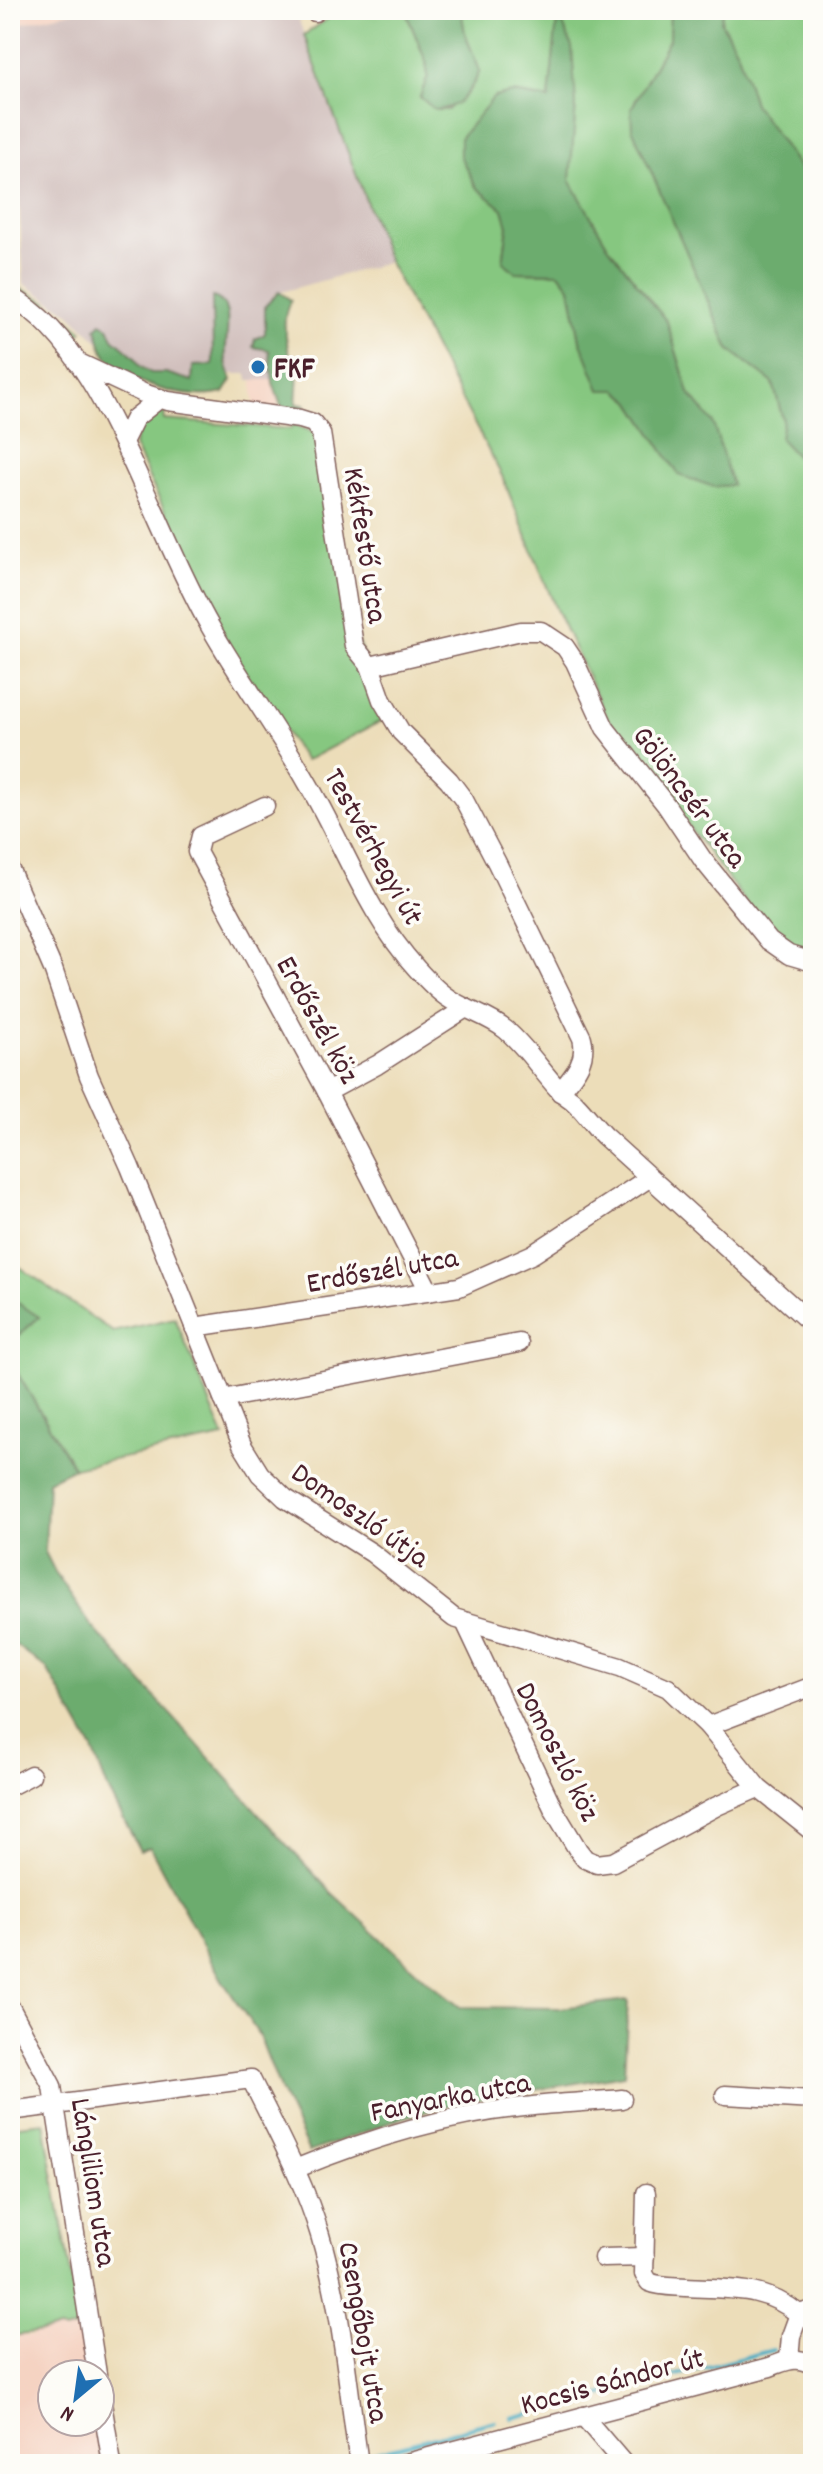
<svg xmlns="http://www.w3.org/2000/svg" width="823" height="2474" font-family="Dekko,sans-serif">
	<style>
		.built { fill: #f5d3c2 }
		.industrial { fill: #d1c0bd }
		.green { fill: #86c780; stroke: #687356; stroke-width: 2; fill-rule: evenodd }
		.forest { fill: #6cac6e; stroke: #5b664c; stroke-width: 2 }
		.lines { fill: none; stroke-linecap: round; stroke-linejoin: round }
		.stream { stroke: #43acc3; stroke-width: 4 }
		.minor-casing { stroke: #83625d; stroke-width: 21 }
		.minor { stroke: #fff; stroke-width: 18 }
		.poi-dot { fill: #1f6fb2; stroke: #fdfcf7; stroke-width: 3 }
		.labels { text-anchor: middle; stroke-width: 7; stroke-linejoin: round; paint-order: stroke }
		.poi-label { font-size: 30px; font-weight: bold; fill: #4a1f2b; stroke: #fdfcf7; text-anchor: start }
		.street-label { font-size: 30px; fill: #4a1f2b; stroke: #fdfcf7 }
	</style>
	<rect width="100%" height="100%" fill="#fdfcf7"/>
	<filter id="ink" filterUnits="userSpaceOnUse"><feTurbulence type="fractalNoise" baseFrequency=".0125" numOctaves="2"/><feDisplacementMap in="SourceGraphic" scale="16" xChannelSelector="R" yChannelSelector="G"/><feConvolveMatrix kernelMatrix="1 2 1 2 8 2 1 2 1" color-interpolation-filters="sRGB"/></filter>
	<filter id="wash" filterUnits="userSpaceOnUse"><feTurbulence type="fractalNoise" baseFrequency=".006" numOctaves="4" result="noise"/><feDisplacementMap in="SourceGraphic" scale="32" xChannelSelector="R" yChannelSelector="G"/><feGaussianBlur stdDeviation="1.8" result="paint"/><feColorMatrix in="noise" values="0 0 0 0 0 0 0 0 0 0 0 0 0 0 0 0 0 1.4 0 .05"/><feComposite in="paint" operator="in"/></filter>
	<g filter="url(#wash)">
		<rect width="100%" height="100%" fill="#ecddb9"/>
		<g class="built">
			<path d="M 10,10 L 80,10 L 10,26 Z"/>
			<path d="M 252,380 L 277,380 L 278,408 L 258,407 L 254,403 Z"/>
			<path d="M 80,2327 L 87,2374 L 52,2374 L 52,2422 L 95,2422 L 101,2464 L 10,2464 L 10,2336 L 31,2336 L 35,2333 L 61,2329 L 64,2331 Z"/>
		</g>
		<path class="industrial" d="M 80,10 L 295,10 L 389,262 L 274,294 L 277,380 L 248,380 L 247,374 L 220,374 L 220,388 L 132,374 L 68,312 L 24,284 L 15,138 L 10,92 L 10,26 Z"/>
		<g class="green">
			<path d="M 328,10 L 405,10 L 426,61 L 428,76 L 420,97 L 436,110 L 448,110 L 480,71 L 465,34 L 461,10 L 670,10 L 669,40 L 631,109 L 729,349 L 773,383 L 783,420 L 799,459 L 813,463 L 813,955 L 772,937 L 608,720 L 556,609 L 502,476 L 389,262 L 304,35 L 329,18 ZM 558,13 L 576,104 L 569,180 L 608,246 L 667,322 L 689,393 L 713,423 L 679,475 L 631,401 L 617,390 L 580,340 L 570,287 L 559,273 L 517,272 L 503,262 L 508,226 L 503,209 L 512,93 L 549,99 Z"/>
			<path d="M 723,10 L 813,10 L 813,187 L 754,104 L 738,53 L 721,22 Z"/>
			<path d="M 22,289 L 45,301 L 82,331 L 74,338 L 69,337 L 17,290 Z"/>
			<path d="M 165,411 L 164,420 L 291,429 L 292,424 L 316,433 L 346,606 L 385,719 L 305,761 L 232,653 L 134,446 C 136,426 145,415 165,411 Z"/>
			<path d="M 17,1265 L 113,1332 L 175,1318 L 224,1437 L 74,1468 L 10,1361 L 10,1343 L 39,1317 L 10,1298 L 10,1271 Z"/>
			<path d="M 44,2122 L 80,2327 L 64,2331 L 60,2329 C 43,2332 29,2334 10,2336 L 10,2126 Z"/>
		</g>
		<g class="forest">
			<path d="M 405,10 L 461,10 L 465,34 L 480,71 C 470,92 460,109 435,110 L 420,97 L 428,76 L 426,61 Z"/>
			<path d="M 670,10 L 723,10 L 721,22 L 738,53 L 754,104 L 813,187 L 813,463 L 799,459 L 780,439 L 783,420 L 773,383 L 729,349 L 632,128 L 631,109 L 669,40 Z"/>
			<path d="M 558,11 L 572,47 L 576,104 L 570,180 L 608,246 L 667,322 L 689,393 L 713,423 L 732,485 L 714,487 L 679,475 L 631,401 L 617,390 L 600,390 L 580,340 L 570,287 L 559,273 L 516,272 L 503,262 L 508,226 L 503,209 L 476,187 L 460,156 L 460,138 L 494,97 L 512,93 L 549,99 Z"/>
			<path d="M 279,292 L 291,300 C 281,318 285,332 289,353 L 297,359 C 299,375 297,388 296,404 L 304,405 L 305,408 L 290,410 L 281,406 L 273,383 L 269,350 L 253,347 L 255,339 L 265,334 L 265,306 Z"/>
			<path d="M 212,297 C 238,302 223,342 226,361 C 227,367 230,374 232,380 L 224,393 C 190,402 123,385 104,352 C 100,345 99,335 96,328 L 101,323 L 108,327 L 113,338 L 134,356 L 140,366 L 151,373 L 166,373 L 192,381 L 193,366 L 213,365 Z"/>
			<path d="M 10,1298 L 39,1317 L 10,1343 Z"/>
			<path d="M 10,1361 L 74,1468 L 48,1481 L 45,1552 L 56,1574 L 90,1624 L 284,1842 L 331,1892 L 425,1979 L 460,2007 L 559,2008 L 628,2000 L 624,2075 L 453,2104 L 402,2118 L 309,2152 L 281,2092 L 259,2035 L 222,1980 L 150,1847 L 140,1851 L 108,1789 L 93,1750 L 47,1669 L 10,1641 Z"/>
		</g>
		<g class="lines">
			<g class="stream">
				<path d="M 807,2341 L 813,2340"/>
				<path d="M 512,2418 L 773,2350"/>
				<path d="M 370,2454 L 495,2421"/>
				<path d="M 333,2464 L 340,2462"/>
			</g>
		</g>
	</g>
	<g filter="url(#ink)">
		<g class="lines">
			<g class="minor-casing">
				<g id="minor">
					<path d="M 315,10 L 315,12"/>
					<path d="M 10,296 C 80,334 121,439 153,508 C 171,548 189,590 211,628 C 241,681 277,729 307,782 C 344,845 367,914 417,969 C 426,979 436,990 448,998 C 465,1010 489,1016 506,1030 C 526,1047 540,1069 558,1089 C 563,1095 571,1098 576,1104 C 586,1114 594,1126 604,1136 L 813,1325"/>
					<path d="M 77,362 L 143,393 L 168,401 L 300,419 L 313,423 L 321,433 L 354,646 L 370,666 L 382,700 L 401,732 L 449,780 L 464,800 L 497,863 L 582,1038 C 588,1060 573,1076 560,1092"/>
					<path d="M 123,442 L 135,418 L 160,398"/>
					<path d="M 370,666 L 521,631 L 541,631 L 565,647 L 575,662 L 605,728 L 666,805 L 703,860 L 769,941 L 789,955 L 813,962"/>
					<path d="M 265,806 L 201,836 L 197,852 L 327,1092 L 429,1291"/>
					<path d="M 10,870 L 53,969 L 89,1076 L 130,1167 L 242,1445 L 260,1474 L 285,1498 L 372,1553 L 454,1618 L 620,1667 L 668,1688 L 708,1726 L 758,1788 L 813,1832"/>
					<path d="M 327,1092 L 377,1065 L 466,1008"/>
					<path d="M 194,1327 L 459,1287 L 533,1254 L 649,1178"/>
					<path d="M 223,1399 L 519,1343"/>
					<path d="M 465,1622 L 554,1810 L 578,1850 L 585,1859 L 597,1864 L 613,1862 L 717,1806 L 758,1788"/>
					<path d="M 708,1726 L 813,1686"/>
					<path d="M 10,1786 L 31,1775"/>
					<path d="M 10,2007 L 52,2086 L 97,2374"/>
					<path d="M 725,2095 L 813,2100"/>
					<path d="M 10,2111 L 251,2079 C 276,2130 304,2181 320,2235 C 342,2309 348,2388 359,2464"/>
					<path d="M 295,2169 C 368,2139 445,2115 524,2107 C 557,2103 589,2102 622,2099"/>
					<path d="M 646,2193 L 644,2274 L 649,2282 C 661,2287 674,2286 686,2287 C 730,2290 763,2285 799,2314"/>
					<path d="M 603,2258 L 645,2257"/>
					<path d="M 789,2359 L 791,2336 L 799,2314 L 813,2310"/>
					<path d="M 100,2391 L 112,2464"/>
					<path d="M 583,2416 L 624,2464"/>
					<path d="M 403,2464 L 770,2367 C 787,2360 797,2356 813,2365"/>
				</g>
			</g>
			<use href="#minor" class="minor"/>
		</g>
	</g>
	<circle class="poi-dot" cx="258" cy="367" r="8"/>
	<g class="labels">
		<g class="poi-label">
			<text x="274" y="377">FKF</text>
		</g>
		<g class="street-label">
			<text transform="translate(367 545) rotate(81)" y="10">Kékfestő utca</text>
			<text transform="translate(691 796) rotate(53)" y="10">Gölöncsér utca</text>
			<text transform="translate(375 846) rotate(61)" y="10">Testvérhegyi út</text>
			<text transform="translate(319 1019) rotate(61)" y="10">Erdőszél köz</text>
			<text transform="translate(382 1269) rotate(-10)" y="10">Erdőszél utca</text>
			<text transform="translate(361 1514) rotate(35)" y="10">Domoszló útja</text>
			<text transform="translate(559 1751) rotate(63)" y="10">Domoszló köz</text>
			<text transform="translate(450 2096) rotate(-11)" y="10">Fanyarka utca</text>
			<text transform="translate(95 2182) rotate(81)" y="10">Lángliliom utca</text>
			<text transform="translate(365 2332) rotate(80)" y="10">Csengőbojt utca</text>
			<text transform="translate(612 2380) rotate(-15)" y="10">Kocsis Sándor út</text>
		</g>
	</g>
	<rect width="823" height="2474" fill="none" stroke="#fdfcf7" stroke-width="40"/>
	<g transform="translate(76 2398) rotate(209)"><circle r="38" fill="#fdfcf7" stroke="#b5a4a5" stroke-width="2"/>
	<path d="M0-6L14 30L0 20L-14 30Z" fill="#1f6fb2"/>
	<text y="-12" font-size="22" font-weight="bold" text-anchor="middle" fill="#4a1f2b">N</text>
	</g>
</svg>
